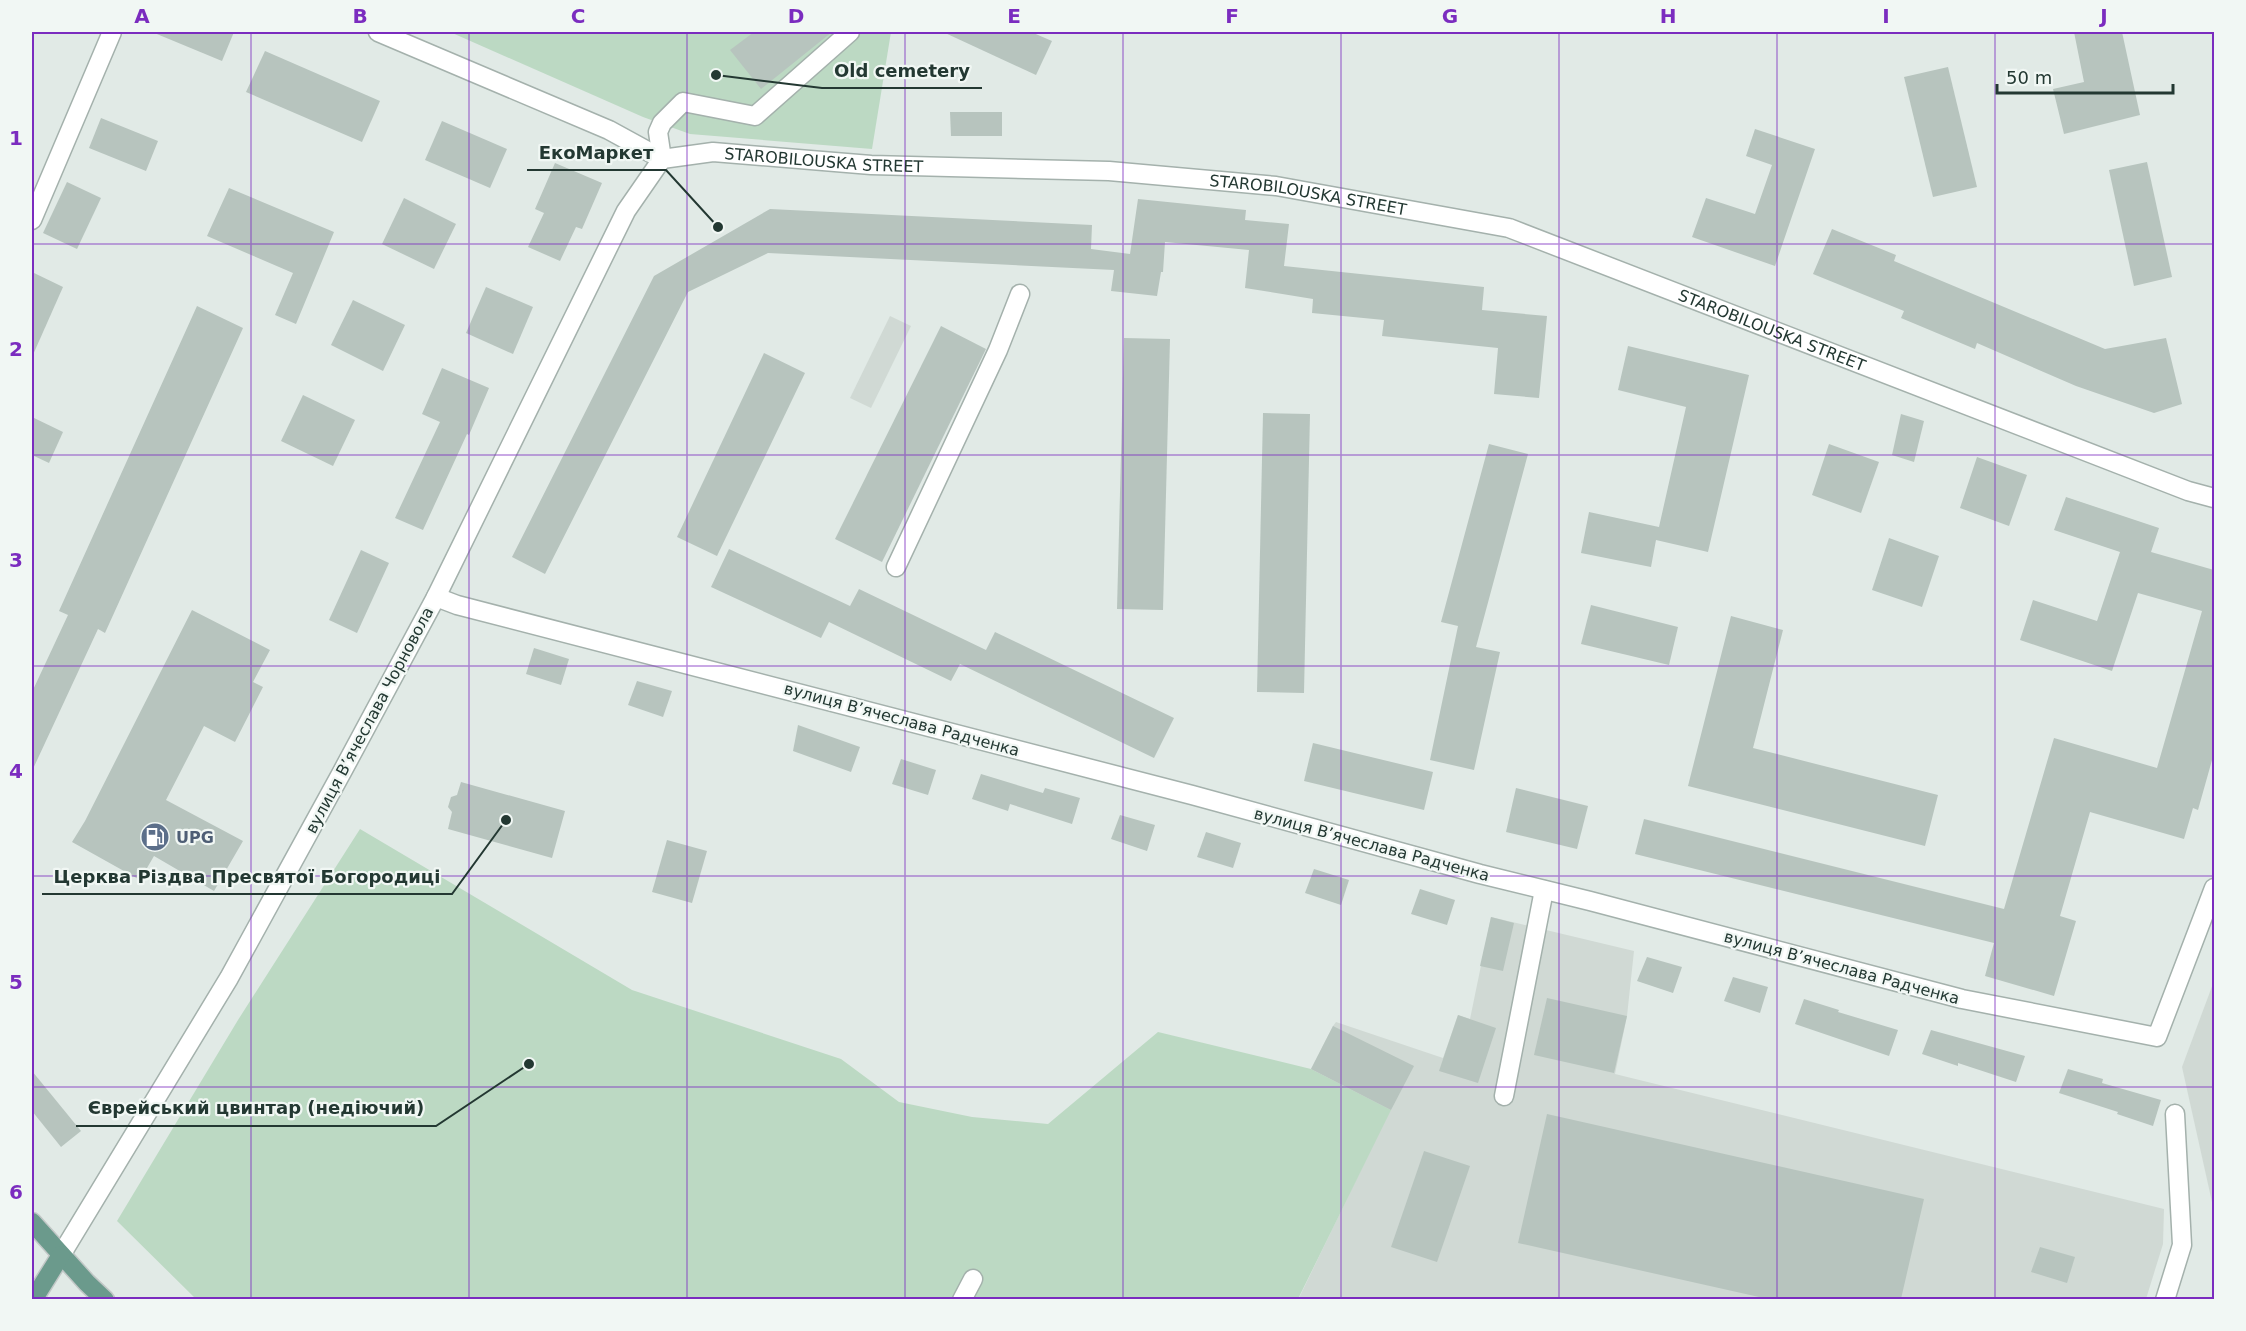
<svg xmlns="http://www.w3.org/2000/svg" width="2246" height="1331" font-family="'DejaVu Sans',sans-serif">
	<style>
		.built { fill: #d0d9d4 }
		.green { fill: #bcd9c3 }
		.building { fill: #b7c4be }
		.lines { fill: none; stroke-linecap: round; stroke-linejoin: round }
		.minor-casing { stroke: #a4b1ac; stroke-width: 21 }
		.major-casing { stroke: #c1c7c6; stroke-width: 21 }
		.minor { stroke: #fff; stroke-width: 18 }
		.major { stroke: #6b9a8c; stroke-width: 18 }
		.grid { fill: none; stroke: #7b2cbf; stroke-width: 1.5; stroke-opacity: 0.55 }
		.labels { text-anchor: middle; stroke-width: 4.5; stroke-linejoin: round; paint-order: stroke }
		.street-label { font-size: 16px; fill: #233832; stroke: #f1f7f4 }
		.service-label { font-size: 16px; font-weight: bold; fill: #4e5e75; stroke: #f1f7f4; text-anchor: start }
		.leader { fill: none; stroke: #233832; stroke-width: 2 }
		.callout-dot { fill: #233832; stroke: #f1f7f4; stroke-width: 2 }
		.callout-label { font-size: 18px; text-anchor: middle; font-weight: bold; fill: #233832; stroke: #f1f7f4; stroke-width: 4.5; stroke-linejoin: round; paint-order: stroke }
		.neatline { fill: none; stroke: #7b2cbf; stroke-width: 2 }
		.grid-label { font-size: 20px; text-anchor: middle; font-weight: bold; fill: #7b2cbf }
	</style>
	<rect width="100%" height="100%" fill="#e1eae6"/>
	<g class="built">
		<path d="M 890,316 L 911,326 L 871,408 L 850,398 Z"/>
		<path d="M 1491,917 L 1634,951 L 1627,1016 L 1615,1074 L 2164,1209 L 2163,1244 L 2146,1299 L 1298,1300 L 1390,1110 L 1311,1069 L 1333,1026 L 1336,1022 L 1443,1058 L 1458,1015 L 1470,1019 Z"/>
		<path d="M 2214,981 L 2214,1211 L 2182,1067 Z"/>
	</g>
	<g class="green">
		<path d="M 450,32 L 891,32 L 872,149 L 690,134 L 643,117 Z"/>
		<path d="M 360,829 L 632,990 L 841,1059 L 899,1102 L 972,1117 L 1048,1124 L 1158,1032 L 1311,1069 L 1391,1110 L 1298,1299 L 196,1299 L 117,1221 L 238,1020 Z"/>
	</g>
	<g class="building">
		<path d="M 152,32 L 234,32 L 222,61 Z"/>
		<path d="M 754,32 L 832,32 L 761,89 L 730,50 Z"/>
		<path d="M 943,32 L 1031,32 L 1052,41 L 1036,75 Z"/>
		<path d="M 2074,32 L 2122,32 L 2140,115 L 2064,134 L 2053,89 L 2084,82 Z"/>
		<path d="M 265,51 L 380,101 L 362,142 L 246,92 Z"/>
		<path d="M 1948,67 L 1977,187 L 1933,197 L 1904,77 Z"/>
		<path d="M 950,112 L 1002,112 L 1002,136 L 951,136 Z"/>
		<path d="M 101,118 L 158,141 L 146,171 L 89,148 Z"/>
		<path d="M 442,121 L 507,149 L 490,188 L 425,160 Z"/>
		<path d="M 1755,129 L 1815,149 L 1775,266 L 1692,237 L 1706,198 L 1755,214 L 1772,165 L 1746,156 Z"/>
		<path d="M 2147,162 L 2172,277 L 2134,286 L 2109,170 Z"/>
		<path d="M 555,163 L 602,183 L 582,229 L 576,227 L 560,261 L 528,247 L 544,213 L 535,209 Z"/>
		<path d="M 67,182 L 101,198 L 77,249 L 43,233 Z"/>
		<path d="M 229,188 L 334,232 L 296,324 L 275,315 L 293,273 L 207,236 Z"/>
		<path d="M 404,198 L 456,224 L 434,269 L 382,244 Z"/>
		<path d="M 1138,199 L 1246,210 L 1245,220 L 1289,224 L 1284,266 L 1484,287 L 1482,310 L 1547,316 L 1539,398 L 1494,394 L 1498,348 L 1382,336 L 1384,320 L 1312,313 L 1313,299 L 1245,288 L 1249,250 L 1165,242 L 1163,272 L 1161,272 L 1157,296 L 1111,291 L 1114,270 L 768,253 L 688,292 L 545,574 L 512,557 L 654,276 L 770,209 L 1092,225 L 1091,249 L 1130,254 Z"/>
		<path d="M 1832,229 L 1896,255 L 1894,261 L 2105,349 L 2166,338 L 2182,404 L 2154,413 L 2076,386 L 1977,343 L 1975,349 L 1901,318 L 1904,311 L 1813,274 Z"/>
		<path d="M 32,272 L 63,287 L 32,357 Z"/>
		<path d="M 486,287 L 533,307 L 513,354 L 466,333 Z"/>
		<path d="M 353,300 L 405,325 L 383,371 L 331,345 Z"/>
		<path d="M 197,306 L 243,328 L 105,633 L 98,629 L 32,771 L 32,692 L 68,615 L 59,611 Z"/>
		<path d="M 941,326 L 986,349 L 882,562 L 835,539 Z"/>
		<path d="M 1124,338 L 1170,339 L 1163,610 L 1117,609 Z"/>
		<path d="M 1628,346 L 1749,375 L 1708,552 L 1656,540 L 1651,567 L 1581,553 L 1589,512 L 1659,527 L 1686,407 L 1618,390 Z"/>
		<path d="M 764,353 L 805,373 L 717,556 L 677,537 Z"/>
		<path d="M 442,368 L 489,388 L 469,435 L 467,434 L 423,530 L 395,518 L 440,422 L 422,414 Z"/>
		<path d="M 303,395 L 355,420 L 333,466 L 281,441 Z"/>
		<path d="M 1263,413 L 1310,414 L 1304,693 L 1257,692 Z"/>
		<path d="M 1901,414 L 1924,421 L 1914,462 L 1892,455 Z"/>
		<path d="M 32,417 L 63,432 L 49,463 L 32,455 Z"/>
		<path d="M 1489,444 L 1528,454 L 1476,647 L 1500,652 L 1474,770 L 1430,760 L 1458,626 L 1441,622 Z"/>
		<path d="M 1829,444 L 1879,462 L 1861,513 L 1812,495 Z"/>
		<path d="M 1977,457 L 2027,475 L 2009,526 L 1960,508 Z"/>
		<path d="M 2066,497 L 2159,528 L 2151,552 L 2214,570 L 2214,753 L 2198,810 L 2193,808 L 2184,839 L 2090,812 L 2060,916 L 2076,921 L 2054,996 L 1985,976 L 1994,943 L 1635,854 L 1644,819 L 2004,909 L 2054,738 L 2157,768 L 2202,611 L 2138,593 L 2112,671 L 2020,640 L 2033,600 L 2097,621 L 2120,552 L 2054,530 Z"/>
		<path d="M 1889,538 L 1939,556 L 1922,607 L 1872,590 Z"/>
		<path d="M 729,549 L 850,606 L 859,589 L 986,650 L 995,632 L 1174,718 L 1154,758 L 960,664 L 951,681 L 829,622 L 821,638 L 711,587 Z"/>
		<path d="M 361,550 L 389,563 L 357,633 L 329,620 Z"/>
		<path d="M 1591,605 L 1678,627 L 1669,665 L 1581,644 Z"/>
		<path d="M 192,610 L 270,650 L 253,682 L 263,687 L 235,742 L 204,726 L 166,800 L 243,841 L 214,891 L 154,856 L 140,880 L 72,842 L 85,821 Z"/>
		<path d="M 1731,616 L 1783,630 L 1753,748 L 1938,795 L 1925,846 L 1688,786 Z"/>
		<path d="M 534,648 L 569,659 L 561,685 L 526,674 Z"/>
		<path d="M 637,681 L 672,691 L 663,717 L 628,705 Z"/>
		<path d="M 798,725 L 860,747 L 851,772 L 793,751 Z"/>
		<path d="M 1313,743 L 1433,772 L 1424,810 L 1304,781 Z"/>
		<path d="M 901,759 L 936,770 L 928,795 L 892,784 Z"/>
		<path d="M 981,774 L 1043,793 L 1045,788 L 1080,798 L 1072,824 L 1010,804 L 1008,811 L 972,799 Z"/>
		<path d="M 461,782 L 565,811 L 552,858 L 448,829 L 452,812 L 448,807 L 451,797 L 457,795 Z"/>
		<path d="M 1516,788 L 1588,806 L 1577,849 L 1506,832 Z"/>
		<path d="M 1120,815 L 1155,825 L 1147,851 L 1111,839 Z"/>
		<path d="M 1206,832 L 1241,843 L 1233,868 L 1197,857 Z"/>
		<path d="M 667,840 L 707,851 L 692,903 L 652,892 Z"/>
		<path d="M 1314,869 L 1349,880 L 1341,905 L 1305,893 Z"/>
		<path d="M 1420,889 L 1455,900 L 1447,925 L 1411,914 Z"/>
		<path d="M 1491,917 L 1514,923 L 1503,971 L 1480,966 Z"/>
		<path d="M 1647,957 L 1682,967 L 1673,993 L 1637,981 Z"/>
		<path d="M 1733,977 L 1768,987 L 1760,1013 L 1724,1001 Z"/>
		<path d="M 1547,998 L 1627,1016 L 1614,1073 L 1534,1055 Z"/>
		<path d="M 1804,999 L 1839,1010 L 1838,1012 L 1898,1030 L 1889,1056 L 1795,1024 Z"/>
		<path d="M 1458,1015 L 1496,1028 L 1478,1083 L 1439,1071 Z"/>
		<path d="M 1333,1026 L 1414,1066 L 1391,1110 L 1311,1069 Z"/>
		<path d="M 1931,1030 L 2025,1056 L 2016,1082 L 1958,1063 L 1958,1066 L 1922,1054 Z"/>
		<path d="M 2068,1069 L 2103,1079 L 2102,1083 L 2161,1100 L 2153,1126 L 2117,1114 L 2118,1112 L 2059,1093 Z"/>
		<path d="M 32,1071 L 81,1131 L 61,1147 L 32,1111 Z"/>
		<path d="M 1547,1114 L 1924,1199 L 1901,1299 L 1768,1299 L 1518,1243 Z"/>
		<path d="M 1424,1151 L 1470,1166 L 1437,1262 L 1391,1247 Z"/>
		<path d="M 2040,1247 L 2075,1257 L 2067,1283 L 2031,1272 Z"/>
	</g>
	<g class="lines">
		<g class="minor-casing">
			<g id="minor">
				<path id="s1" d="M 378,32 L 609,130 L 662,159 L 713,152 L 871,165 L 1109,171 L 1276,186 L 1509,228 L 2188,491 L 2214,498"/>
				<path d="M 662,159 L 658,132 L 662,123 L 683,102 L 755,116 L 850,32"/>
				<path d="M 32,220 L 112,32"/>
				<path d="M 896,567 L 998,350 L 1020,294"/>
				<path d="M 436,597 L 457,605 L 1192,795 L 1480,874 L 1590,901 L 1962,999 L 2157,1037 L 2214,888"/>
				<path d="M 1504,1096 L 1544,890"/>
				<path d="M 61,1255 L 229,978 L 342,772 L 436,597 L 626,211 L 662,159"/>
				<path d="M 962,1300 L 973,1279"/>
				<path d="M 2165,1300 L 2182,1245 L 2175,1114"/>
			</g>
		</g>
		<g class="major-casing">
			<g id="major">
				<path d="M 32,1222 L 87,1283 L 105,1300"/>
				<path d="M 33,1300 L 61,1255"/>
			</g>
		</g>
		<use href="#minor" class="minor"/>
		<use href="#major" class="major"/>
	</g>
	<path class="grid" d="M 251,32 L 251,1300M 469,32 L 469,1300M 687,32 L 687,1300M 905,32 L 905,1300M 1123,32 L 1123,1300M 1341,32 L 1341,1300M 1559,32 L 1559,1300M 1777,32 L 1777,1300M 1995,32 L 1995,1300M 32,244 L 2214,244M 32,455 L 2214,455M 32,666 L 2214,666M 32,876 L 2214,876M 32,1087 L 2214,1087"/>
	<defs>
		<g id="fuel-disc" transform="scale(1.5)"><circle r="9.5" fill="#5c6f8a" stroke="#f1f7f4"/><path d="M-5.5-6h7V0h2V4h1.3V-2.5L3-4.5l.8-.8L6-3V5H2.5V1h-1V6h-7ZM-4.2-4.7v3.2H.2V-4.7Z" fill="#fff"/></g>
	</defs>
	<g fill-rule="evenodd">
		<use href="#fuel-disc" x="155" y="837"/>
	</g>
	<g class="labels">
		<g class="street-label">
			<text dy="6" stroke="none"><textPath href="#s1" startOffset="474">STAROBILOUSKA STREET</textPath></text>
			<text dy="6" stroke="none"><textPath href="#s1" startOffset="960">STAROBILOUSKA STREET</textPath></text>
			<text dy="6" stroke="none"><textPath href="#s1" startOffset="1446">STAROBILOUSKA STREET</textPath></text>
			<text transform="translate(902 719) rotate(15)" y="6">вулиця Вʼячеслава Радченка</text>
			<text transform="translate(369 720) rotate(-62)" y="6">вулиця Вʼячеслава Чорновола</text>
			<text transform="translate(1372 844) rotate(15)" y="6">вулиця Вʼячеслава Радченка</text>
			<text transform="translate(1842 967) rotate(15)" y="6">вулиця Вʼячеслава Радченка</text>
		</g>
		<g class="service-label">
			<text x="176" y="843">UPG</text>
		</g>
	</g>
	<path class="leader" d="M716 75L822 88H982M718 227L666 170H527M506 820L452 894H42M529 1064L436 1126H76"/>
	<g class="callout-dot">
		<circle cx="716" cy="75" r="6"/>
		<circle cx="718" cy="227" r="6"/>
		<circle cx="506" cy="820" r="6"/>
		<circle cx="529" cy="1064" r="6"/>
	</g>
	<g class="callout-label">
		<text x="902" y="77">Old cemetery</text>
		<text x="596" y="159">ЕкоМаркет</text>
		<text x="247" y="883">Церква Різдва Пресвятої Богородиці</text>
		<text x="256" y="1114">Єврейський цвинтар (недіючий)</text>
	</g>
	<rect width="2246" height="1331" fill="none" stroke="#f1f7f4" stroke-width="66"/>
	<path d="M1997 84v9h176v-9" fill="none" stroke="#233832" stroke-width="3"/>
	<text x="2006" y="84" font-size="18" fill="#233832" stroke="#f1f7f4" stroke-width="4.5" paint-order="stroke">50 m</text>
	<rect x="33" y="33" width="2180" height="1265" class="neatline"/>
	<g class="grid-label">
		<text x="142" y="23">A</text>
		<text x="360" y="23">B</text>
		<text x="578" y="23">C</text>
		<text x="796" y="23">D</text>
		<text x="1014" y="23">E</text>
		<text x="1232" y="23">F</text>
		<text x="1450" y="23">G</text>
		<text x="1668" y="23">H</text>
		<text x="1886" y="23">I</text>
		<text x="2104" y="23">J</text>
		<text x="16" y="145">1</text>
		<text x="16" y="356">2</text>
		<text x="16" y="567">3</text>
		<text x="16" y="778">4</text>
		<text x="16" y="989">5</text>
		<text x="16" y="1199">6</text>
	</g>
</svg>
